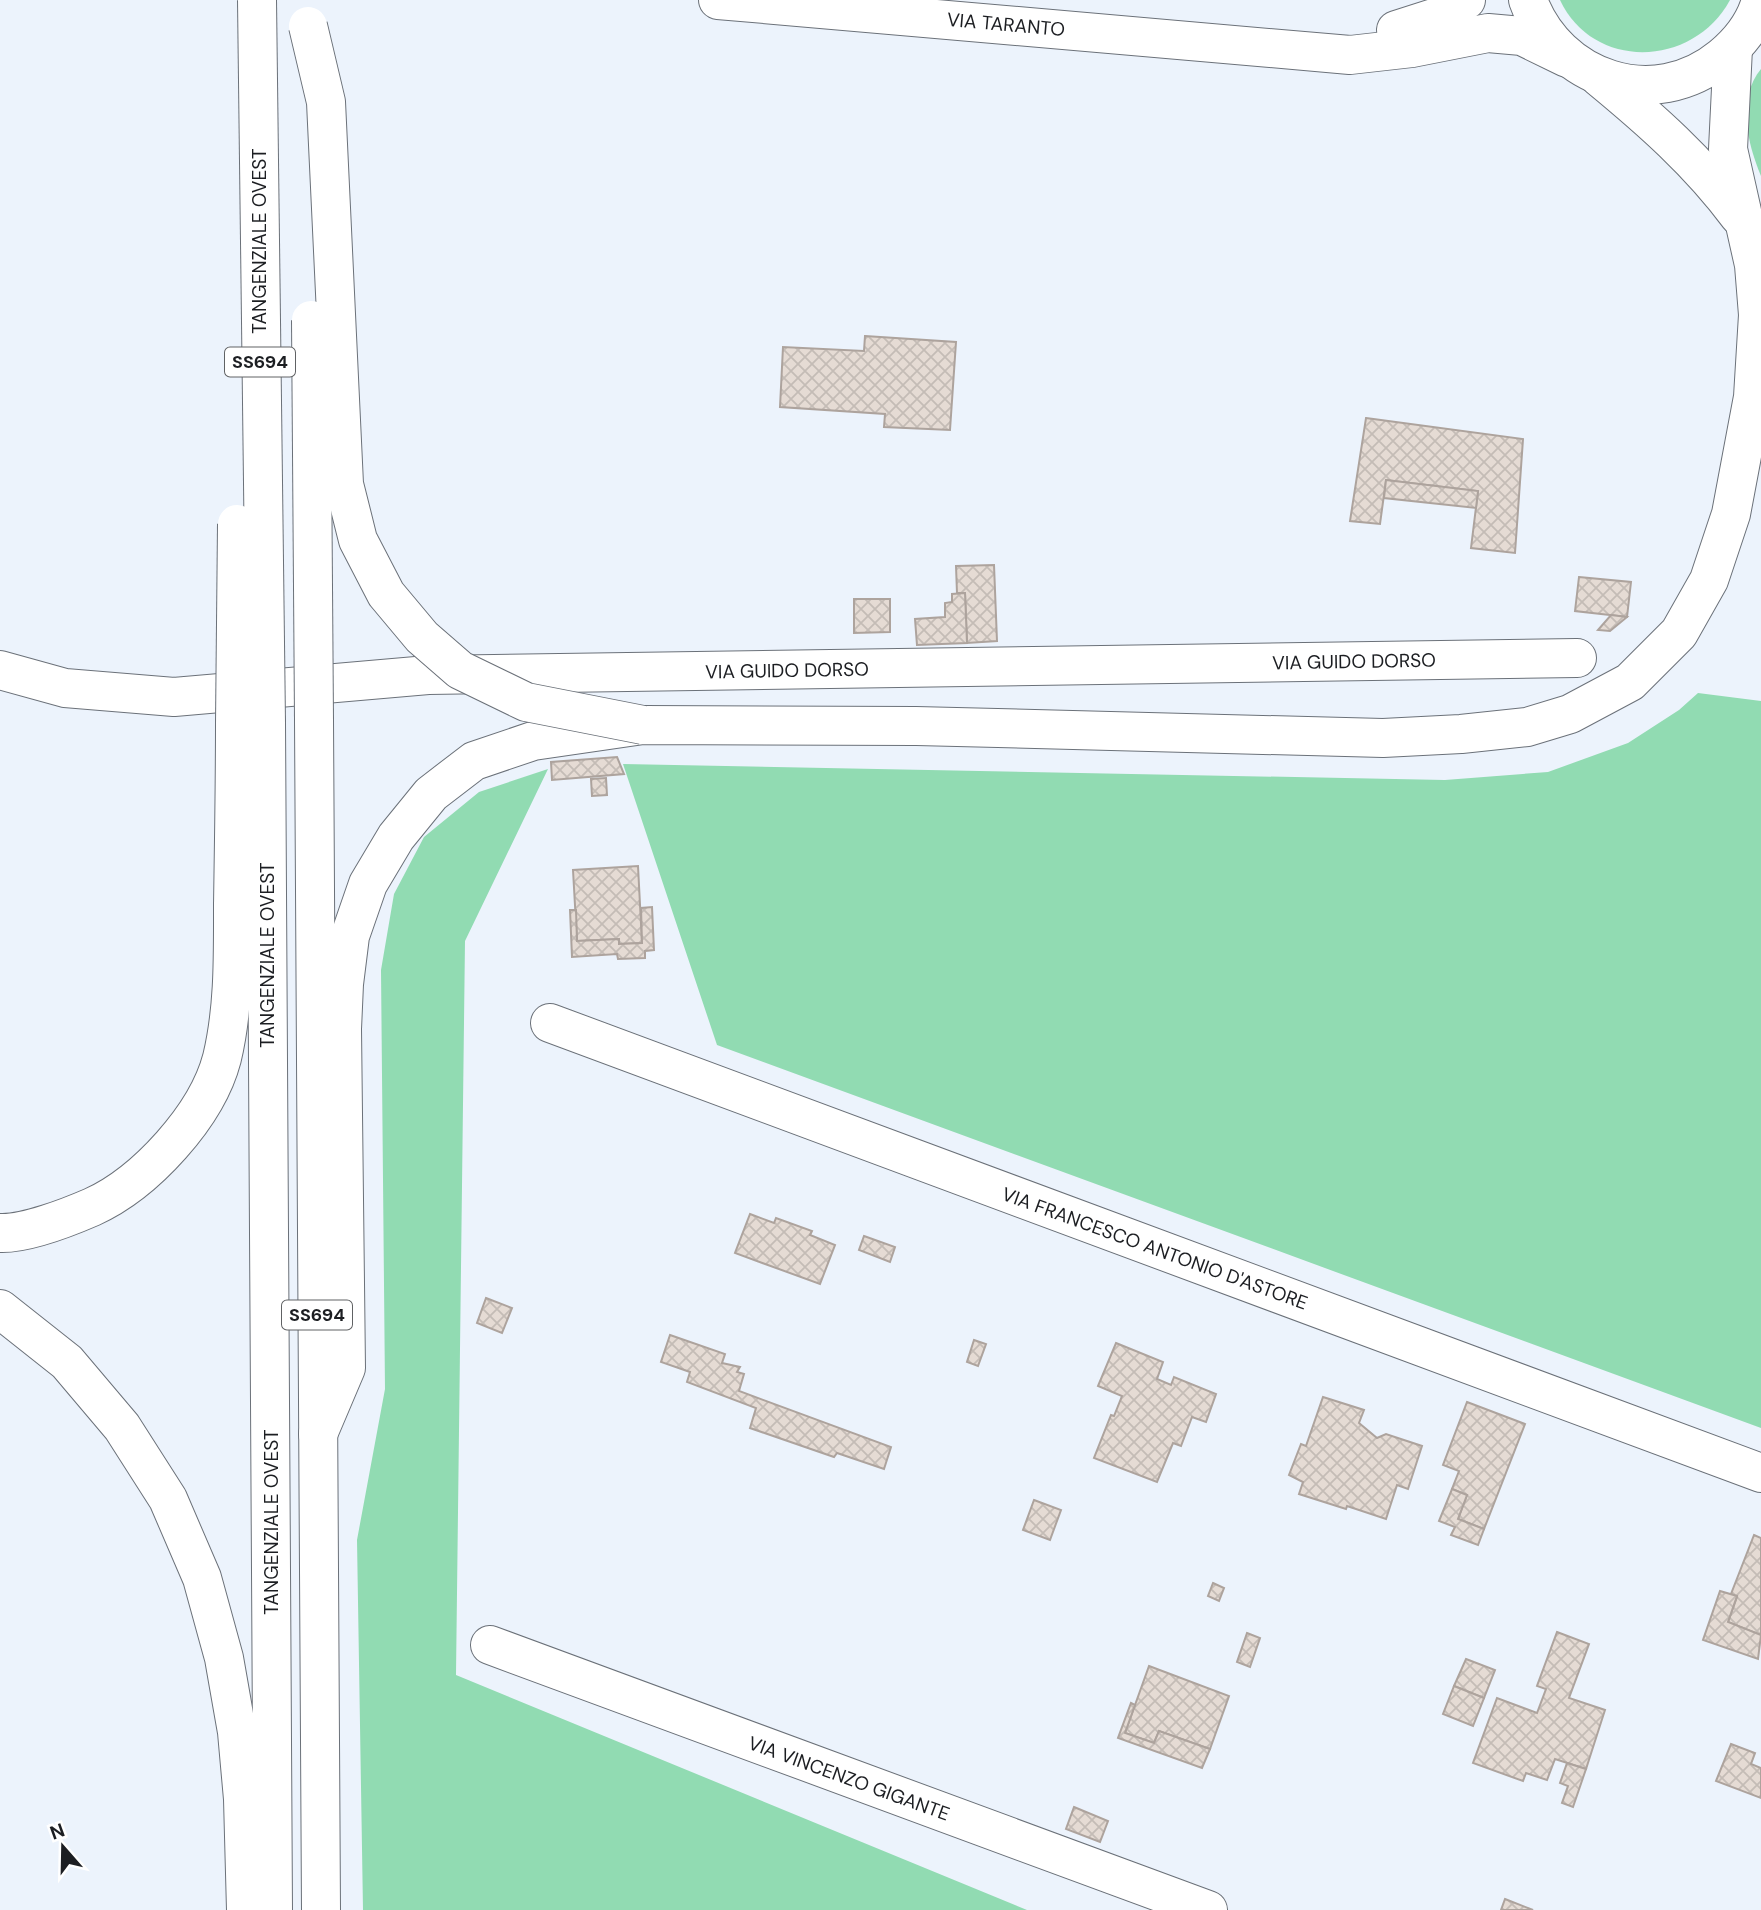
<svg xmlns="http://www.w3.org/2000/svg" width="1761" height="1910" font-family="'DM Sans',sans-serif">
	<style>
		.grass { fill: #91dbb2 }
		.building { fill: url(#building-cross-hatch); stroke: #ada39d; stroke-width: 2 }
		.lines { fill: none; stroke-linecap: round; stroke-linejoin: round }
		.minor-casing { stroke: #6b7179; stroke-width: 40 }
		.major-casing { stroke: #6b7179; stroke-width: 40 }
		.highway-casing { stroke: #6b7179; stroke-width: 40 }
		.minor { stroke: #fff; stroke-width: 38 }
		.major { stroke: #fff; stroke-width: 38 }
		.highway { stroke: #fff; stroke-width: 38 }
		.highway-bridge-casing { stroke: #6b7179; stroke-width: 40; stroke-linecap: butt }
		.highway-bridge { stroke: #fff; stroke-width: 38 }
		.labels { text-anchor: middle; stroke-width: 7; stroke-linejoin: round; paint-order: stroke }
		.shield { fill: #fff; stroke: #606264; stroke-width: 2 }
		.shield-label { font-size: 18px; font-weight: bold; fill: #1c1e22 }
		.street-label { font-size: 19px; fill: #1c1e22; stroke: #fff }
	</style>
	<defs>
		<pattern id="building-cross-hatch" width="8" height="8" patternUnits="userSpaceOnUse" patternTransform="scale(1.75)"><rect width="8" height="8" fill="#e5dbd4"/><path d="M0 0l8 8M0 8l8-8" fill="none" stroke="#c4bcb6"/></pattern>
	</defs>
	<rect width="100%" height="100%" fill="#ecf3fc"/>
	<g class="grass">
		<path d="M 1560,0 L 1730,0 C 1694,67 1594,72 1560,0 Z"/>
		<path d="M 1761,69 L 1761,176 C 1747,143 1737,98 1761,69 Z"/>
		<path d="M 1698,693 L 1761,701 L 1761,1428 L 717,1045 L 623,764 L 1445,780 L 1548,772 L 1628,743 L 1679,710 Z"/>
		<path d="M 548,769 L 465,941 L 456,1675 L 1027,1910 L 363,1910 L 357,1540 L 385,1389 L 381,970 L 394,894 L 424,837 L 479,792 Z"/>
	</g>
	<g class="building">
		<path d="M 865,336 L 956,342 L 950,430 L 884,427 L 885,414 L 780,407 L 783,347 L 864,351 Z"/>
		<path d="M 1366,418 L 1523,439 L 1515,553 L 1471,548 L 1478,491 L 1386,480 L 1380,524 L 1350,521 Z"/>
		<path d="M 1386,480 L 1478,491 L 1476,508 L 1384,498 Z"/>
		<path d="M 994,565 L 997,641 L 967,643 L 965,593 L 957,593 L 956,566 Z"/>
		<path d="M 1579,577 L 1631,582 L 1627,617 L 1575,611 Z"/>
		<path d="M 965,593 L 967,643 L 917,645 L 915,619 L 945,617 L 945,603 L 952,602 L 952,594 Z"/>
		<path d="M 854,599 L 890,599 L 890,632 L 854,633 Z"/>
		<path d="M 1611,615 L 1627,617 L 1610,631 L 1598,630 Z"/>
		<path d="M 617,757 L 624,774 L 552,780 L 551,762 Z"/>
		<path d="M 606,778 L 607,795 L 592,796 L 591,779 Z"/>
		<path d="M 638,866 L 642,943 L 619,944 L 619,939 L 577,941 L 573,870 Z"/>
		<path d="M 652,907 L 654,950 L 645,951 L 645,958 L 618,959 L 617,954 L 572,957 L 570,910 L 576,910 L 577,941 L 619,939 L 619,944 L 642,943 L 641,908 Z"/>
		<path d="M 750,1214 L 774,1223 L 776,1218 L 812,1231 L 810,1235 L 835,1245 L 820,1284 L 735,1253 Z"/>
		<path d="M 864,1236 L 895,1247 L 890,1262 L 859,1250 Z"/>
		<path d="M 486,1298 L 512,1308 L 502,1333 L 477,1323 Z"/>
		<path d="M 670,1335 L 725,1354 L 722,1363 L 740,1367 L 737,1372 L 744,1374 L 739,1391 L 891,1447 L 884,1469 L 837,1453 L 834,1457 L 750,1428 L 756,1408 L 687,1382 L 690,1372 L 661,1362 Z"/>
		<path d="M 974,1340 L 986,1344 L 978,1366 L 967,1362 Z"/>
		<path d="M 1116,1343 L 1163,1362 L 1157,1379 L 1171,1385 L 1174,1377 L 1216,1394 L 1206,1422 L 1192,1417 L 1181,1446 L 1173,1443 L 1157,1482 L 1094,1458 L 1111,1415 L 1114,1416 L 1122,1396 L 1098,1386 Z"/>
		<path d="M 1323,1397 L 1364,1410 L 1359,1423 L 1377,1438 L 1386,1434 L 1422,1446 L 1408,1489 L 1397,1485 L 1386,1519 L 1347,1506 L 1346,1509 L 1299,1494 L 1303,1482 L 1289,1475 L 1301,1444 L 1306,1446 Z"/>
		<path d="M 1467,1402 L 1525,1424 L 1484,1529 L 1458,1519 L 1467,1495 L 1452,1489 L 1459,1471 L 1443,1465 Z"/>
		<path d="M 1452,1489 L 1467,1495 L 1458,1519 L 1484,1529 L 1478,1545 L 1451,1535 L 1455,1527 L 1439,1521 Z"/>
		<path d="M 1034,1500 L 1061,1510 L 1050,1540 L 1023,1530 Z"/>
		<path d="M 1754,1535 L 1761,1538 L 1761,1635 L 1728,1622 L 1737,1597 L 1731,1594 Z"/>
		<path d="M 1213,1583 L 1224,1588 L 1219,1601 L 1208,1596 Z"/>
		<path d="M 1720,1591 L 1737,1596 L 1728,1622 L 1761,1635 L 1758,1659 L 1703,1640 Z"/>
		<path d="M 1557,1632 L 1589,1644 L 1569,1698 L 1605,1710 L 1586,1769 L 1555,1759 L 1547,1780 L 1526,1773 L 1523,1781 L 1473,1763 L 1497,1698 L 1537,1713 L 1546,1689 L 1537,1686 Z"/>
		<path d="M 1247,1633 L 1260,1638 L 1250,1667 L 1237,1662 Z"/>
		<path d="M 1466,1659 L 1495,1670 L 1484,1698 L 1454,1686 Z"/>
		<path d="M 1149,1666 L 1229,1696 L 1210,1749 L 1159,1731 L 1154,1743 L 1125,1733 Z"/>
		<path d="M 1454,1686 L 1484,1698 L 1473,1726 L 1443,1714 Z"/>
		<path d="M 1131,1703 L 1135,1705 L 1125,1733 L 1154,1743 L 1159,1731 L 1210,1749 L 1202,1768 L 1118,1738 Z"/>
		<path d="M 1731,1744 L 1755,1753 L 1751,1764 L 1761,1768 L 1761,1798 L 1716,1781 Z"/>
		<path d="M 1567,1763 L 1586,1769 L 1573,1807 L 1562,1803 L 1568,1786 L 1560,1783 Z"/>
		<path d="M 1074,1807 L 1108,1821 L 1100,1842 L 1066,1829 Z"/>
		<path d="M 1505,1899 L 1533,1910 L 1501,1910 Z"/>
	</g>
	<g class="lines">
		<g class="minor-casing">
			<g id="minor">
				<path d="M 0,670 L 65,688 L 174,697 L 428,675 L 1577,658"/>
				<path d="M 550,1023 L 1761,1473"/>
				<path d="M 490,1645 L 1208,1910"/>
			</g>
		</g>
		<g class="major-casing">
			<g id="major">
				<path d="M 718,0 L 1350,55 L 1412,48 L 1488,33 L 1522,36 L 1567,58"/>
				<path d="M 1528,0 C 1557,80 1654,113 1722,57 C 1740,42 1755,23 1761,0"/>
				<path d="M 1396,30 L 1440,16 L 1466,0"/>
			</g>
		</g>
		<g class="highway-casing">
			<g id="highway">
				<path d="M 1599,77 C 1650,119 1699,162 1739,216"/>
				<path d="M 314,720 L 321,1910"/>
				<path d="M 266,723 L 273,1910"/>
				<path d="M 0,1233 C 25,1234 69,1217 92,1207 C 145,1183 207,1116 222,1058 C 234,1008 233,956 233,905 C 234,844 235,784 235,723"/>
				<path d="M 0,1309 L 67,1362 L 122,1427 L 168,1499 L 202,1578 L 224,1658 L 237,1732 L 243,1799 L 246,1910"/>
				<path d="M 318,1434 L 346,1368 L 342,1029 L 344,984 L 350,936 L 368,884 L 396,837 L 431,794 L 474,761 L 533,741 L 643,725 L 916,726 L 1383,738 L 1461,734 L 1527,727 L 1570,714 L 1630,682 L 1679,633 L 1709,580 L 1731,514 L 1753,397 L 1758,315 L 1754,265 L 1728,149 L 1733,48"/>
			</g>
		</g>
		<use href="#minor" class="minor"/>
		<use href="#major" class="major"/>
		<use href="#highway" class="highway"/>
		<g class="highway-bridge-casing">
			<g id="highway-bridge">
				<path d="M 257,0 L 266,723"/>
				<path d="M 308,26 L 326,102 L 344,484 L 358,540 L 386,594 L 422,637 L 460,670 L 526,702 L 643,725"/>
				<path d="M 311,320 L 314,720"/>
				<path d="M 235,723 L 237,524"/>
			</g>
		</g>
		<use href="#highway-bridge" class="highway-bridge"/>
	</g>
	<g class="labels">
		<g class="shield">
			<rect x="225" y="347.5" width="70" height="29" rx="5"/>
			<rect x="282" y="1300.5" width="70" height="29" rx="5"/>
		</g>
		<g class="shield-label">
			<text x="260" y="368">SS694</text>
			<text x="317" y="1321">SS694</text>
		</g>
		<g class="street-label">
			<text transform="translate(1006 24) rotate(5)" y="7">VIA TARANTO</text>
			<text transform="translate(259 241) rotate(-90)" y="7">TANGENZIALE OVEST</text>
			<text transform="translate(1354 661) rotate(-1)" y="7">VIA GUIDO DORSO</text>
			<text transform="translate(787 670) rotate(-1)" y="7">VIA GUIDO DORSO</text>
			<text transform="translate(267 955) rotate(-90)" y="7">TANGENZIALE OVEST</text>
			<text transform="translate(1155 1248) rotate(20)" y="7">VIA FRANCESCO ANTONIO D'ASTORE</text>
			<text transform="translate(271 1522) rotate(-90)" y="7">TANGENZIALE OVEST</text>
			<text transform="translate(849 1778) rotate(20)" y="7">VIA VINCENZO GIGANTE</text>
		</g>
	</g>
	<g transform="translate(63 1847) rotate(340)" stroke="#ffffff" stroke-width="5" paint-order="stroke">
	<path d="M0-5L12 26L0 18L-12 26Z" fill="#1c1e22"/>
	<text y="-10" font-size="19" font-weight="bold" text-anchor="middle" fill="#1c1e22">N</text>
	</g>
</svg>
